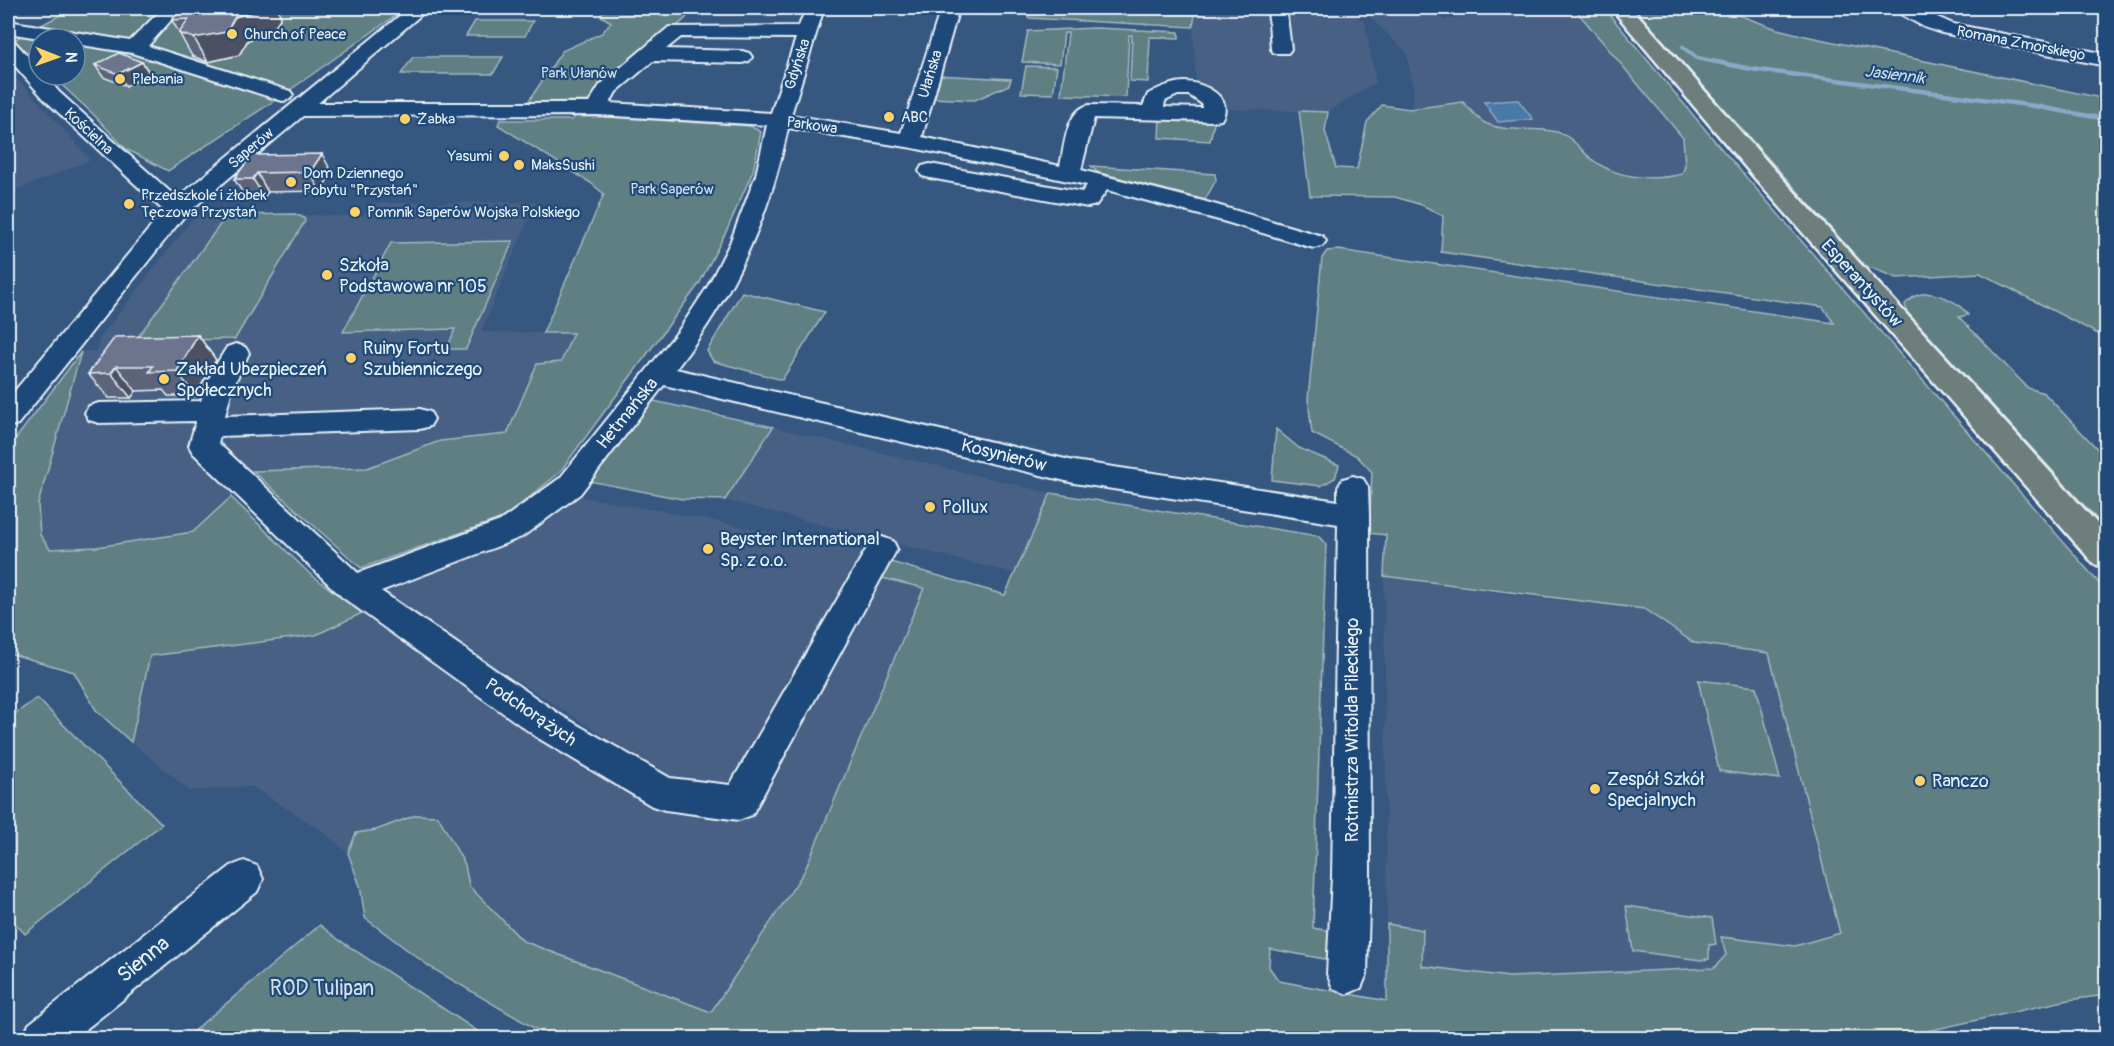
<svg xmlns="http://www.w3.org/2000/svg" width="2114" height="1046" font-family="Pangolin,sans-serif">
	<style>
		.built { fill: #466084 }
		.green { fill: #5f7f83; stroke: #a4b8be; stroke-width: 1.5 }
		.water { fill: #4a79a6; stroke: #89a9c7; stroke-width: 1.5 }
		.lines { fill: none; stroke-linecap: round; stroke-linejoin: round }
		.stream { stroke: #89a9c7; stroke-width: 4.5 }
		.minor-casing { stroke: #e8f1f8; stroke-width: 4 }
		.major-casing { stroke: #e8f1f8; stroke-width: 5 }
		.minor { fill: #1f4a7a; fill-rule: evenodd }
		.major { fill: #6d7e7c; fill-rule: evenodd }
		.wall { fill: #5d6479; stroke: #e8f1f8; stroke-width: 1.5 }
		.shaded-wall { fill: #4c5163; stroke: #e8f1f8; stroke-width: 1.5 }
		.building { fill: #6c748d; stroke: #e8f1f8; stroke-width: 1.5 }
		.poi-dot { fill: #ffd166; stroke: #1f4a7a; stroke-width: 2 }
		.labels { text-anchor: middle; stroke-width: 4.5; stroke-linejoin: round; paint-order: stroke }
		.far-poi-label { font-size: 15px; fill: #e8f1f8; stroke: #1f4a7a; text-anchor: start }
		.far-street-label { font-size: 15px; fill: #e8f1f8; stroke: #1f4a7a }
		.far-park-label { font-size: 15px; fill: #d3e0e6; stroke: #1f4a7a }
		.far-water-label { font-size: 16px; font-style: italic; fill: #d0dfec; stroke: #1f4a7a }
		.poi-label { font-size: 18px; fill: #e8f1f8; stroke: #1f4a7a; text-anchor: start }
		.street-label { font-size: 18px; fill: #e8f1f8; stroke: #1f4a7a }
		.near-street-label { font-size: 21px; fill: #e8f1f8; stroke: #1f4a7a }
		.near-park-label { font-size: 21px; fill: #d3e0e6; stroke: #1f4a7a }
	</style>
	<rect width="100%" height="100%" fill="#365780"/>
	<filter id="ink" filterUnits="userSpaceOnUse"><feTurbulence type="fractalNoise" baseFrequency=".0167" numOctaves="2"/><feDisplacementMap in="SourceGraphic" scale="12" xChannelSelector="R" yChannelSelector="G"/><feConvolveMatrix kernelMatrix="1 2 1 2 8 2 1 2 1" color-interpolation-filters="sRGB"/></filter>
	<g filter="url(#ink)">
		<g class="built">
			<path d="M 953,8 L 1022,8 L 1021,18 L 950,15 Z"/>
			<path d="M 1196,8 L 1344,8 L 1365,22 L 1376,82 L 1328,112 L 1224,109 L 1196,85 L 1193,27 Z"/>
			<path d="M 1360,8 L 1434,8 L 1444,20 L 1475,14 L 1471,8 L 1574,8 L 1683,138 L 1685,167 L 1682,174 L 1661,179 L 1636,177 L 1607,170 L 1586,155 L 1575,141 L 1538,128 L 1507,128 L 1486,124 L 1463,102 L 1410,109 L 1414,92 L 1406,52 Z"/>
			<path d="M 8,71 L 29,91 L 91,160 L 8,193 Z"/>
			<path d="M 536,202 L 481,332 L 573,333 L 561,362 L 537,364 L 507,435 L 440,441 L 367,468 L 253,471 L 231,497 L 193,532 L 97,547 L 50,549 L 40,536 L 38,504 L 81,352 L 96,351 L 99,339 L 196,214 L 363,216 L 371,203 Z"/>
			<path d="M 773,427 L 1051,493 L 1016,574 L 725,500 Z"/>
			<path d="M 572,495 L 695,517 L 868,552 L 732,790 L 669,778 L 376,590 L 510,540 L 553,515 Z"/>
			<path d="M 1384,576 L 1521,596 L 1644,609 L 1694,643 L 1769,653 L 1840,933 L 1795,946 L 1721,937 L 1726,955 L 1714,968 L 1509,977 L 1422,966 L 1423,930 L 1387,924 Z"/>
			<path d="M 878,577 L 925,587 L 804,872 L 711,1012 L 523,941 L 469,886 L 465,865 L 416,815 L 376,830 L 356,833 L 348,853 L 321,830 L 251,786 L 190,791 L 131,742 L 150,656 L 316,635 L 362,613 L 457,682 L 651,802 L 745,816 Z"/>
		</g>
		<g class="green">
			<path d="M 73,8 L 406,8 L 283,95 L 168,171 L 126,149 L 93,114 L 51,75 L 75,75 L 75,39 L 39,39 L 39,64 L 14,40 Z"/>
			<path d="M 605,8 L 690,8 L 686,18 L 594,101 L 528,102 L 562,51 L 602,33 L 611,22 L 601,16 Z"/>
			<path d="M 1029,8 L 1196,8 L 1193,27 L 1028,18 Z"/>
			<path d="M 1574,8 L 1604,8 L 1719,146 L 2106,591 L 2106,995 L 2068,1000 L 1896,1038 L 551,1038 L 430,967 L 365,918 L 360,886 L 348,853 L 356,833 L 376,830 L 416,815 L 438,816 L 465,865 L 469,886 L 523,941 L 711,1012 L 804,872 L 924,588 L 878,577 L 891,562 L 1005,595 L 1051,493 L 1318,536 L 1326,544 L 1313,928 L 1336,932 L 1336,961 L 1270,949 L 1269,967 L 1279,981 L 1387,1001 L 1387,924 L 1423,930 L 1422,966 L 1509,977 L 1714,968 L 1726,955 L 1721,937 L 1795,946 L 1840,933 L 1769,653 L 1694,643 L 1644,609 L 1384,576 L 1386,535 L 1369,533 L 1372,472 L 1357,456 L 1312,433 L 1308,399 L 1322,258 L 1327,251 L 1339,250 L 1834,323 L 1823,307 L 1441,252 L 1443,216 L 1422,205 L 1395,197 L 1310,196 L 1299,111 L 1328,112 L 1325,131 L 1336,168 L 1357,169 L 1367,122 L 1382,105 L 1410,109 L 1463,102 C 1470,109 1478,120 1487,124 C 1509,133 1534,126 1557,132 C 1570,136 1576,144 1586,154 C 1610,178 1650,182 1682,174 L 1685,166 L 1683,138 Z"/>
			<path d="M 1633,8 L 1719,8 L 1777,29 L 1810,37 L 2106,99 L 2106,338 L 1980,273 L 1897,278 L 1864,265 Z"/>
			<path d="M 475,21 L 533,21 L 525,36 L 466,36 Z"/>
			<path d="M 1096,28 L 1179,32 L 1179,38 L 1150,37 L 1148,82 L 1130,81 L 1132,35 L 1129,35 L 1126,97 L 1061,95 L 1068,33 L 1064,33 L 1060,64 L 1022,62 L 1028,31 Z"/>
			<path d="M 413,57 L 503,57 L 493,74 L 401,74 Z"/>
			<path d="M 1026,66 L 1057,67 L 1053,94 L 1021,93 Z"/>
			<path d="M 937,75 L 1011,79 L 1009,85 L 975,100 L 929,98 Z"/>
			<path d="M 576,115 L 750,126 L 761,132 L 753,171 L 727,230 L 699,284 L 559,473 L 505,517 L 361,568 L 253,471 L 367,468 L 440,441 L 507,434 L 537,364 L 561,362 L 573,333 L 543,333 L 604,194 L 591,183 L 498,125 L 500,120 L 572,120 Z"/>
			<path d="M 1160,116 L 1215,118 L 1210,141 L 1159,138 Z"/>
			<path d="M 1091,166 L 1215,174 L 1216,180 L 1205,200 L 1097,172 Z"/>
			<path d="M 295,214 L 304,218 L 305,221 L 235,339 L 135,341 L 227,215 Z"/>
			<path d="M 513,241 L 466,349 L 447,349 L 455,329 L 343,332 L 391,243 Z"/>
			<path d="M 742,292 L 825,312 L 782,380 L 713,361 L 707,351 Z"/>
			<path d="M 1925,293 C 1943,295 1958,301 1968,315 L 1959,317 L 2028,388 L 2044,393 L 2106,458 L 2106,529 L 1907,312 L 1905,304 L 1915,296 Z"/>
			<path d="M 81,352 L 38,504 L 40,535 L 50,549 L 97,547 L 193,532 L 231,497 L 310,574 L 362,613 L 316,635 L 150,656 L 131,742 L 96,710 L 74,672 L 8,653 L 8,449 Z"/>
			<path d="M 649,400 L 773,427 L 725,500 L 682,499 L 589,481 Z"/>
			<path d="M 1276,429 L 1299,448 L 1339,465 L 1335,478 L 1321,486 L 1272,480 Z"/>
			<path d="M 1698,680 L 1756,687 L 1780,779 L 1719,771 Z"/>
			<path d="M 37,698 L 162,824 L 25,934 L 8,916 L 8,719 Z"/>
			<path d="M 1626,906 L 1712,918 L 1716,944 L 1709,945 L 1709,959 L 1701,960 L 1633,951 Z"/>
			<path d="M 320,925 L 339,940 L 488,1038 L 185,1038 Z"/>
		</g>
		<path class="water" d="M 1518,100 L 1533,119 L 1498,122 L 1484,102 Z"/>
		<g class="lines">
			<path class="stream" d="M 1683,47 L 1697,58 L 1751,69 L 2028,105 L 2106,119"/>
			<g class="minor-casing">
				<g id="minor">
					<path d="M 163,8 L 182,8 L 148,46 L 290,91 L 293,95 L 290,99 L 283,101 L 276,99 L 132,53 L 75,44 L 75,39 L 45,39 L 8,33 L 8,21 L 130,41 Z"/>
					<path d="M 409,8 L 429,8 L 318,103 L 589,103 L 600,85 L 669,27 L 799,26 L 806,8 L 824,8 L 791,115 L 901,133 L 941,8 L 959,8 L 922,137 L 1060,166 C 1065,145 1066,110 1089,105 L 1143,106 L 1148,94 C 1159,88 1172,82 1185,82 C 1203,82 1236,98 1221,120 L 1213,121 L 1094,118 L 1081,170 L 1203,201 L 1322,236 L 1326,241 L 1322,246 L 1314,248 L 1306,246 L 1226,222 L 1107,190 L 1096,205 L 1088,207 L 930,178 L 922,176 L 919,171 L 922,166 L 930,164 L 1082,192 L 1087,185 L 913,148 L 788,128 C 769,220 734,294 676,369 L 1074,461 L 1338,501 L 1338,487 L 1343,479 L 1353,476 L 1363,479 L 1368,487 L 1369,515 L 1370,876 L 1367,974 L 1361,988 L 1347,994 L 1333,988 L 1327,974 L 1332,876 L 1338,524 L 1074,483 L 664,385 L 580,494 L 522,537 L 381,591 L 562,716 L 670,778 L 730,785 L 871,541 L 882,537 L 893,541 L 897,549 L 752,815 L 739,820 L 665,810 L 652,806 L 538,738 L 342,597 L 193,453 L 189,446 L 196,421 L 99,423 L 89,420 L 85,413 L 89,406 L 99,403 L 201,401 C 206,382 216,364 227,347 L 236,344 L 245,347 L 249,353 L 232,389 L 225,416 L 420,409 L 430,412 L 434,419 L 430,426 L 420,429 L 220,436 L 218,443 L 358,573 L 500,521 L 560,478 L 679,330 L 708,286 L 730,243 L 756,175 L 767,125 L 598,115 L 303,116 L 185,215 L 18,424 L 8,427 L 8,399 L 164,211 L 45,100 L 8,58 L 8,40 L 15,42 L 39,69 L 39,75 L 45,75 L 59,92 L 177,198 ZM 681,37 L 796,38 L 771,113 L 610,103 L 616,92 L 653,61 L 742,63 L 749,61 L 752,57 L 749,53 L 742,51 L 666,49 ZM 1178,95 L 1189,95 L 1202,104 L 1202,108 L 1164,107 L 1165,101 Z"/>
					<path d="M 1268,8 L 1286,8 L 1291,49 L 1288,53 L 1274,53 L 1271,49 Z"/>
					<path d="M 1895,8 L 1917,8 L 1953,24 L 2106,54 L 2106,66 L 1942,33 L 1924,27 L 1897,12 Z"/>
					<path d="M 2094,8 L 2106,8 L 2106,14 L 2096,12 Z"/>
					<path d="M 244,861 L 257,866 L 263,879 L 257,892 L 75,1038 L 23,1038 L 29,1024 L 231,866 Z"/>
				</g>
			</g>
			<g class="major-casing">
				<path id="major" d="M 1611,8 L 1632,8 L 1771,166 L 2106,533 L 2106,568 L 2094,564 L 1753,176 Z"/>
			</g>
			<use href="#minor" class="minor"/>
			<use href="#major" class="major"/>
		</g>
		<g class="wall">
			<path d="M 183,8 L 277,8 L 281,17 L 270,34 L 248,40 L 239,55 L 208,62 L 192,56 L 172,20 Z"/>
			<path d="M 142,62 L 150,74 L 126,86 L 103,77 L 95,65 Z"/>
			<path d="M 252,155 L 332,173 L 320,191 L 268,192 L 264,197 L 246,198 L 234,179 Z"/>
			<path d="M 198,335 L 216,360 L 195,396 L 168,396 L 163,390 L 136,391 L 131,398 L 109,398 L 88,374 Z"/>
		</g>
		<g class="shaded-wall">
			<path d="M 258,8 L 277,8 L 281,17 L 270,34 L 248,40 L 239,55 L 208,62 L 194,38 L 235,17 Z"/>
			<path d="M 142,62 L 150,74 L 126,86 L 118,74 Z"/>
			<path d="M 8,68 L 12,74 L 8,76 Z"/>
			<path d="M 322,154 L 332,173 L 320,191 L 310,172 Z"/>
			<path d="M 257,173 L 268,192 L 264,197 L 253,179 Z"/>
			<path d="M 198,335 L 216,360 L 195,396 L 177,371 Z"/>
			<path d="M 116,366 L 136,391 L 131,398 L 111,373 Z"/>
		</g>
		<g class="building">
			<path d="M 183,8 L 261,8 L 258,11 L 235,17 L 226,32 L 194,38 L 179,33 L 189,19 L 172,20 Z"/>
			<path d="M 119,53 L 142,62 L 118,74 L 95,65 Z"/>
			<path d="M 322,154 L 310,172 L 257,173 L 253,179 L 234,179 L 252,155 Z"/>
			<path d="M 198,335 L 177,371 L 149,372 L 153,366 L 116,366 L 111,373 L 88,374 L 115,337 Z"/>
		</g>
	</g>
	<g class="poi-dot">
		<circle cx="232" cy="34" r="6"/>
		<circle cx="120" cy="79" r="6"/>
		<circle cx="889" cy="117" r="6"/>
		<circle cx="405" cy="119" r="6"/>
		<circle cx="504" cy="156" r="6"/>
		<circle cx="519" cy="165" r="6"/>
		<circle cx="291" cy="182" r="6"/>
		<circle cx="129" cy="204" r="6"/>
		<circle cx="355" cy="212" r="6"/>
		<circle cx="327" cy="275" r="6"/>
		<circle cx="351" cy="358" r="6"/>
		<circle cx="164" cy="379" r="6"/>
		<circle cx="930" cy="507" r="6"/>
		<circle cx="708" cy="549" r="6"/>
		<circle cx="1920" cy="781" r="6"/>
		<circle cx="1595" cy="789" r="6"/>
	</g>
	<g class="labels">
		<g class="far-poi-label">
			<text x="244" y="39">Church of Peace</text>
			<text x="132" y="84">Plebania</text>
			<text x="901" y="122">ABC</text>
			<text x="417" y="124">Żabka</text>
			<text x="492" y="161" text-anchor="end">Yasumi</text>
			<text x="531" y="170">MaksSushi</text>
			<text x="303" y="178">Dom Dziennego<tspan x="303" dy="17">Pobytu "Przystań"</tspan></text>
			<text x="141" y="200">Przedszkole i żłobek<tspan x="141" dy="17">Tęczowa Przystań</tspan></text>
			<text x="367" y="217">Pomnik Saperów Wojska Polskiego</text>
		</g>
		<g class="far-street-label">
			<text transform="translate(2021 43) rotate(11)" y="5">Romana Zmorskiego</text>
			<text transform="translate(797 64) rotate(-72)" y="5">Gdyńska</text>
			<text transform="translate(930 74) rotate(-73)" y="5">Ułańska</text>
			<text transform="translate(812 125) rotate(8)" y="5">Parkowa</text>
			<text transform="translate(89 131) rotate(43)" y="5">Kościelna</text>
			<text transform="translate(251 148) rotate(-40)" y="5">Saperów</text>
		</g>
		<g class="far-park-label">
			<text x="579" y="78">Park Ułanów</text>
			<text x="672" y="194">Park Saperów</text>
		</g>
		<g class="far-water-label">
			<text transform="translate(1895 74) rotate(7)" y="6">Jasiennik</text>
		</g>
		<g class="poi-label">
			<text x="339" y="271">Szkoła<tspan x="339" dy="21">Podstawowa nr 105</tspan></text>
			<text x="363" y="354">Ruiny Fortu<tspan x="363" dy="21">Szubienniczego</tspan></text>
			<text x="176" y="375">Zakład Ubezpieczeń<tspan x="176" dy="21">Społecznych</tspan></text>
			<text x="942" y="513">Pollux</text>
			<text x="720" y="545">Beyster International<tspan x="720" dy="21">Sp. z o.o.</tspan></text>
			<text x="1607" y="785">Zespół Szkół<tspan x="1607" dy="21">Specjalnych</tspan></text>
			<text x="1932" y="787">Ranczo</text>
		</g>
		<g class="street-label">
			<text transform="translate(1862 283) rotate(48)" y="6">Esperantystów</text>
			<text transform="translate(627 413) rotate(-51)" y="6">Hetmańska</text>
			<text transform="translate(1004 455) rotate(14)" y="6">Kosynierów</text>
			<text transform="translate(531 712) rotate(34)" y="6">Podchorążych</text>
			<text transform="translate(1352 730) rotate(-90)" y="6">Rotmistrza Witolda Pileckiego</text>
		</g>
		<g class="near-street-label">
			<text transform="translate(143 959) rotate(-39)" y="7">Sienna</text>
		</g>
		<g class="near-park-label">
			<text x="322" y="995">ROD Tulipan</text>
		</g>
	</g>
	<rect width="2114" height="1046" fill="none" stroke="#1f4a7a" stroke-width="30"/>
	<rect x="15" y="15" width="2084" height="1016" fill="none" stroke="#e8f1f8" stroke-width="2" filter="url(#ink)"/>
	<g transform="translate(57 57) rotate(91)"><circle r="28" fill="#1f4a7a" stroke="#6f8dac" stroke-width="1.5"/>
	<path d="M0-4.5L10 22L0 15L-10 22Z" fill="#ffd166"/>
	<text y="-9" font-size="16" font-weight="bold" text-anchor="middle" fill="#e8f1f8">N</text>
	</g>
</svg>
